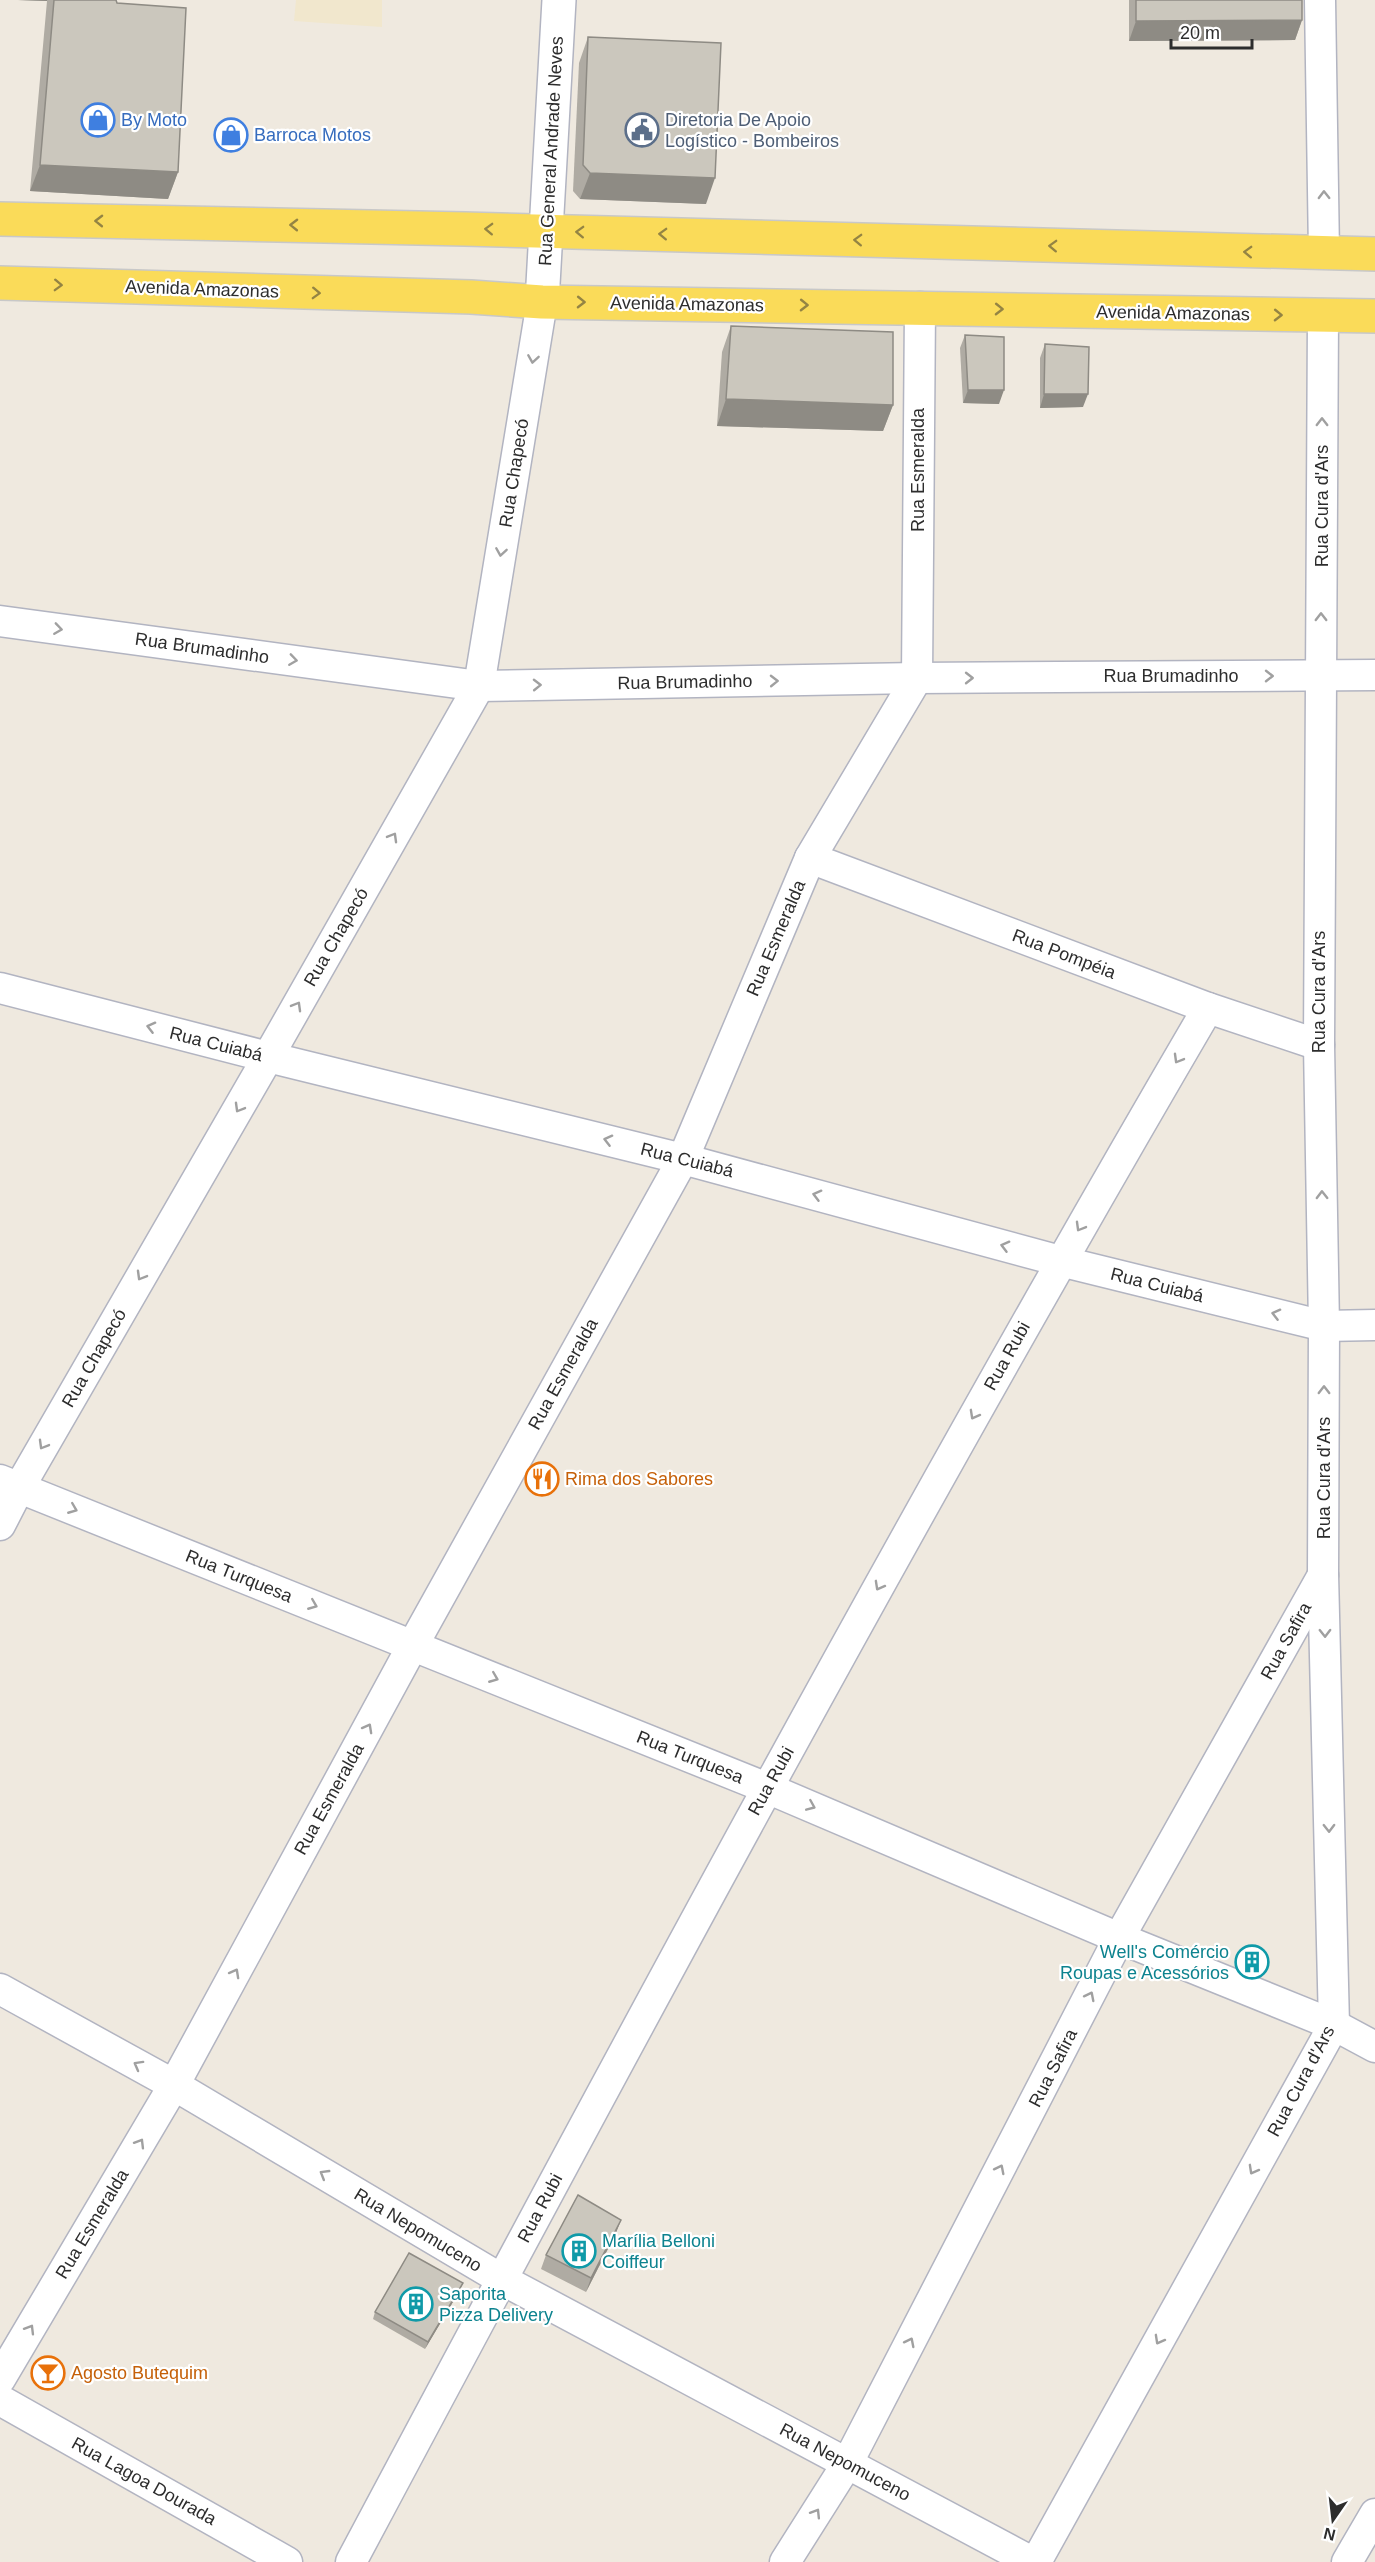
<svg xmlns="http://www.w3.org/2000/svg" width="1375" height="2562" font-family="Arial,sans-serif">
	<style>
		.education { fill: #f1e7cd }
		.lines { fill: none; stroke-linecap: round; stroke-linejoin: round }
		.street-casing { stroke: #b2b4c1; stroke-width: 33 }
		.secondary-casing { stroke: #b2b4c1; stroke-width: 36 }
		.primary-casing { stroke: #c8c8c8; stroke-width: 36 }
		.street { stroke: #fff; stroke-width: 30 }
		.secondary { stroke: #fff; stroke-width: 33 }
		.primary { stroke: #fadb59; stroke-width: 33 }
		.wall { fill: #afaba3 }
		.shaded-wall { fill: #8e8b84 }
		.building { fill: #cbc7bd; stroke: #8e8b84; stroke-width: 1.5 }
		.oneway { stroke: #a0a0a0 }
		.oneway2 { stroke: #948443 }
		.labels { text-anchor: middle; stroke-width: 4.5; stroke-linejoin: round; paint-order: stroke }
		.shop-label { font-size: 18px; fill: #366cbe; stroke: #fff; text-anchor: start }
		.service-label { font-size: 18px; fill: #4e5e75; stroke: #fff; text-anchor: start }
		.street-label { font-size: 18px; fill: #2d2d2d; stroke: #fff }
		.food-label { font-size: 18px; fill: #c56008; stroke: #fff; text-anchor: start }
		.culture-label { font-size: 18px; fill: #0d838f; stroke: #fff; text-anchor: start }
	</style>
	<rect width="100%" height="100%" fill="#efe9df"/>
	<path class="education" d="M 296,0 L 382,0 L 382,27 L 294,21 Z"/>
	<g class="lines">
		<g class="street-casing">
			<g id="street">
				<path d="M 1320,0 L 1324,253"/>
				<path d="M 0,621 L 479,686 L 917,678 L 1375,675"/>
				<path d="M 810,858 L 1208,1008 L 1319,1045"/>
				<path d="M 0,988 L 268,1057 L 683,1159 L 1060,1261 L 1324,1326 L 1375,1325"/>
				<path d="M 0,1480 L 767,1788 L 1119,1938 L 1334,2025 L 1375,2047"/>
				<path d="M 0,1525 L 19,1488 L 268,1057 L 479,686 L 542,302"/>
				<path d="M 0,1989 L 174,2085 L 501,2279 L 1032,2562"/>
				<path d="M 0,2379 L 174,2085 L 413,1645 L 683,1159 L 810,858 L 917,678 L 920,307"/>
				<path d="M 0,2400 L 287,2562"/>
				<path d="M 351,2562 C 629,2040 909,1519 1208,1008"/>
				<path d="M 785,2562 L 847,2464 L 1119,1938 L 1323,1575"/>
				<path d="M 1036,2562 L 1334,2025 L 1323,1574 L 1324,1326 L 1319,1045 L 1323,316"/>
				<path d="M 1347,2562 L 1375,2514"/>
			</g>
		</g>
		<g class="secondary-casing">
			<path id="secondary" d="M 542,302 L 559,0"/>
		</g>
		<g class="primary-casing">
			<g id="primary">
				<path d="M 0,219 L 465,229 L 1375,254"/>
				<path d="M 0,283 L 471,297 L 542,302 L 1375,316"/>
			</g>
		</g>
		<use href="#street" class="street"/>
		<use href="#secondary" class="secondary"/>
		<use href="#primary" class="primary"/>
	</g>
	<g class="wall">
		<path d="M 18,0 L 116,0 L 117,3 L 178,172 L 168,199 L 30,191 L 47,1 Z"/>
		<path d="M 1129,0 L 1302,0 L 1302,20 L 1295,40 L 1129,41 Z"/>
		<path d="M 588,37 L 706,204 L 580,199 L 573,191 L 579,63 Z"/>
		<path d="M 731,326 L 893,405 L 883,431 L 717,426 L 722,352 Z"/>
		<path d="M 965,335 L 999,404 L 963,403 L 960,348 Z"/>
		<path d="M 1045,344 L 1083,407 L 1040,408 L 1040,358 Z"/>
		<path d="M 616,2233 L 586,2292 L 541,2269 L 546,2255 Z"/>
		<path d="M 460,2290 L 425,2349 L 373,2319 L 375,2312 Z"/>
	</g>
	<g class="shaded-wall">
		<path d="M 18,0 L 47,0 L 47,1 Z"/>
		<path d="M 1302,20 L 1295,40 L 1129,41 L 1136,21 Z"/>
		<path d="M 40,165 L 178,172 L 168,199 L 30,191 Z"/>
		<path d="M 590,173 L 715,178 L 706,204 L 580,199 Z"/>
		<path d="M 968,390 L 1004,390 L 999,404 L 963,403 Z"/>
		<path d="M 1044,394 L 1088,394 L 1083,407 L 1040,408 Z"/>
		<path d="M 726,399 L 893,405 L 883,431 L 717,426 Z"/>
		<path d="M 621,2220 L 616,2233 L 586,2292 L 591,2278 Z"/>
		<path d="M 463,2283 L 460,2290 L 425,2349 L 428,2342 Z"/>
	</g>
	<g class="building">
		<path d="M 54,0 L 116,0 L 117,3 L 186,8 L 178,172 L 40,165 Z"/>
		<path d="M 1136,0 L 1302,0 L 1302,20 L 1136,21 Z"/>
		<path d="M 588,37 L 721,43 L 715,178 L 590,173 L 583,165 Z"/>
		<path d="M 731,326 L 893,332 L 893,405 L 726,399 Z"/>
		<path d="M 965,335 L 1004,337 L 1004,390 L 968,390 Z"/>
		<path d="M 1045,344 L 1089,347 L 1088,394 L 1044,394 Z"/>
		<path d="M 578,2195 L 621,2220 L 591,2278 L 546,2255 Z"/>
		<path d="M 409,2253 L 463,2283 L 428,2342 L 375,2312 Z"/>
	</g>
	<defs><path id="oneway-chevron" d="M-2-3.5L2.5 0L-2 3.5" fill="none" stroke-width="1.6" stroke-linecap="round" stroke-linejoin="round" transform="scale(1.5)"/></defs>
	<g class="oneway">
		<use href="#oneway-chevron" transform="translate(1324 195) rotate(-91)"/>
		<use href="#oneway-chevron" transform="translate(533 359) rotate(99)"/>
		<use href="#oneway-chevron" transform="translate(1322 422) rotate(-90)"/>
		<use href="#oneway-chevron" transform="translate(501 552) rotate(99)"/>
		<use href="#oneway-chevron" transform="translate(1321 617) rotate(-90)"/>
		<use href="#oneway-chevron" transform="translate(58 629) rotate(8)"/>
		<use href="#oneway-chevron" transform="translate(293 660) rotate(8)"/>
		<use href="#oneway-chevron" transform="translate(1269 676)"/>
		<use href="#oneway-chevron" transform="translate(969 678)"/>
		<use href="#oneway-chevron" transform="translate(774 681) rotate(-1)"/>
		<use href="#oneway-chevron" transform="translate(537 685) rotate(-1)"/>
		<use href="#oneway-chevron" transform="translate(393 837) rotate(-60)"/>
		<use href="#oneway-chevron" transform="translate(297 1006) rotate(-60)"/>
		<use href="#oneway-chevron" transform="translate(151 1027) rotate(-166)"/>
		<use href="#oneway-chevron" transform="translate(1178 1059) rotate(120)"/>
		<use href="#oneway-chevron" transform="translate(239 1108) rotate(120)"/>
		<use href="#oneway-chevron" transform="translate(608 1140) rotate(-166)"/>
		<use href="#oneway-chevron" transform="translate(817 1195) rotate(-165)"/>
		<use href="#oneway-chevron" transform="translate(1322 1195) rotate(-91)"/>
		<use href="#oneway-chevron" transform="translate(1080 1227) rotate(120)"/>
		<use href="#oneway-chevron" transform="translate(1005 1246) rotate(-165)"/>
		<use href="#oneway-chevron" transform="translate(141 1276) rotate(120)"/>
		<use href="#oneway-chevron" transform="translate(1276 1314) rotate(-166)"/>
		<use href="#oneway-chevron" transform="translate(1324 1390) rotate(-90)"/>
		<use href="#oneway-chevron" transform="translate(974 1415) rotate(119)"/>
		<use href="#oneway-chevron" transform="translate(43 1445) rotate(120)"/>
		<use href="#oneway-chevron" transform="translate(73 1509) rotate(22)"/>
		<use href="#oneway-chevron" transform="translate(879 1586) rotate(119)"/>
		<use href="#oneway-chevron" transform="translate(313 1605) rotate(22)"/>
		<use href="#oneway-chevron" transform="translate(1325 1633) rotate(89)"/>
		<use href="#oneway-chevron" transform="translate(494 1678) rotate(22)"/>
		<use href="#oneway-chevron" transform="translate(368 1728) rotate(-61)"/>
		<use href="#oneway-chevron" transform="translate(811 1806) rotate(23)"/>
		<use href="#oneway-chevron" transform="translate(1329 1828) rotate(89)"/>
		<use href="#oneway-chevron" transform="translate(235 1973) rotate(-61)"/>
		<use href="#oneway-chevron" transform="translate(1090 1996) rotate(-63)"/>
		<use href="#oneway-chevron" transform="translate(138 2065) rotate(-151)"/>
		<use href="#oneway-chevron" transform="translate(140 2143) rotate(-59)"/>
		<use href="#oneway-chevron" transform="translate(1000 2169) rotate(-63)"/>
		<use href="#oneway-chevron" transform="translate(1253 2170) rotate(119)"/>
		<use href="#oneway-chevron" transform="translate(324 2174) rotate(-149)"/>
		<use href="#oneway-chevron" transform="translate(30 2329) rotate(-59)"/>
		<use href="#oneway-chevron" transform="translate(1159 2340) rotate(119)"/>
		<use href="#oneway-chevron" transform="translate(910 2342) rotate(-63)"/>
		<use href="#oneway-chevron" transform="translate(816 2513) rotate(-58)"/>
	</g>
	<g class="oneway2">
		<use href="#oneway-chevron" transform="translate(99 221) rotate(-179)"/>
		<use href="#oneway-chevron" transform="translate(294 225) rotate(-179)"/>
		<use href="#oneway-chevron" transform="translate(489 229) rotate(-178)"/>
		<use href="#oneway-chevron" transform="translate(580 232) rotate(-178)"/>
		<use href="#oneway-chevron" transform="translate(663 234) rotate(-178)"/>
		<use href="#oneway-chevron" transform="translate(858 240) rotate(-178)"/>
		<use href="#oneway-chevron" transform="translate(1053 246) rotate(-178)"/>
		<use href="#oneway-chevron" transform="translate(1248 252) rotate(-178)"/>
		<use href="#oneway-chevron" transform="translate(58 285) rotate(2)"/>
		<use href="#oneway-chevron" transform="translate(316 293) rotate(2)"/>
		<use href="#oneway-chevron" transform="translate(581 302) rotate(1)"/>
		<use href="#oneway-chevron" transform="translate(804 305) rotate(1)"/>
		<use href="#oneway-chevron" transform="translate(999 309) rotate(1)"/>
		<use href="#oneway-chevron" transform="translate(1278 315) rotate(1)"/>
	</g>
	<defs>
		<g id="shop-ring" transform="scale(1.725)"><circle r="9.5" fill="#fff" stroke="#3f7fe0" stroke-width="1.5"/><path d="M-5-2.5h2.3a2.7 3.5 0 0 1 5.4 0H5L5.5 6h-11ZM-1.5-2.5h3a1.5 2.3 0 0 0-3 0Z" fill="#3f7fe0"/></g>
		<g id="civic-ring" transform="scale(1.725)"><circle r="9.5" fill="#fff" stroke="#5c6f8a" stroke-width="1.5"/><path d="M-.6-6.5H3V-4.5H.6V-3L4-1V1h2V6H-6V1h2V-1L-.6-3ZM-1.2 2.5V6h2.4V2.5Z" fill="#5c6f8a"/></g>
		<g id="restaurant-ring" transform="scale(1.725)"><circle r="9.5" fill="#fff" stroke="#e8710a" stroke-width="1.5"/><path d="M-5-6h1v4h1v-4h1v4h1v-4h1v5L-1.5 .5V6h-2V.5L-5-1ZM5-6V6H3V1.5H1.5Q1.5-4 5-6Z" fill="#e8710a"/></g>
		<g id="building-ring" transform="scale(1.725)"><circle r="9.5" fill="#fff" stroke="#0f9aa8" stroke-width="1.5"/><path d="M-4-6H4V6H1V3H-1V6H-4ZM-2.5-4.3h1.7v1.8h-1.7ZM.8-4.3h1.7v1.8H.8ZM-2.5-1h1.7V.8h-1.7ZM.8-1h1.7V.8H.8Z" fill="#0f9aa8"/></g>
		<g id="bar-ring" transform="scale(1.725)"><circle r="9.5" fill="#fff" stroke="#e8710a" stroke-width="1.5"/><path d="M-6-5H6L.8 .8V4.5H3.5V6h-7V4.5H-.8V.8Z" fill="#e8710a"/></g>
	</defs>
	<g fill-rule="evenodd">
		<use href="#shop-ring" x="98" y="120"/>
		<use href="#civic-ring" x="642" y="130"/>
		<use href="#shop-ring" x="231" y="135"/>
		<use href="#restaurant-ring" x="542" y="1479"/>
		<use href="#building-ring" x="1252" y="1962"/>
		<use href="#building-ring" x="579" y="2251"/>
		<use href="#building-ring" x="416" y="2304"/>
		<use href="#bar-ring" x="48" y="2373"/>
	</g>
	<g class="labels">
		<g class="shop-label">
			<text x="121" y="126">By Moto</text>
			<text x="254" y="141">Barroca Motos</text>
		</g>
		<g class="service-label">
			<text x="665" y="126">Diretoria De Apoio<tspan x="665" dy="21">Logístico - Bombeiros</tspan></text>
		</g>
		<g class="street-label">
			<text transform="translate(551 151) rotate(-87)" y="6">Rua General Andrade Neves</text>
			<text transform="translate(202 289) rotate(2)" y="6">Avenida Amazonas</text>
			<text transform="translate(687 304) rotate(1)" y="6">Avenida Amazonas</text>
			<text transform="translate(1173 313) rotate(1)" y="6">Avenida Amazonas</text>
			<text transform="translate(918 470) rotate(-90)" y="6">Rua Esmeralda</text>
			<text transform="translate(514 473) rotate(-81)" y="6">Rua Chapecó</text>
			<text transform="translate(1322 506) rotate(-90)" y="6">Rua Cura d'Ars</text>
			<text transform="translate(202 648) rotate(8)" y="6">Rua Brumadinho</text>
			<text x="1171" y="682">Rua Brumadinho</text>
			<text transform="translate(685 682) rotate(-1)" y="6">Rua Brumadinho</text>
			<text transform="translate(336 937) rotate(-60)" y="6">Rua Chapecó</text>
			<text transform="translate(776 938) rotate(-67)" y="6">Rua Esmeralda</text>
			<text transform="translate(1064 954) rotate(21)" y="6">Rua Pompéia</text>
			<text transform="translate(1319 992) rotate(-90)" y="6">Rua Cura d'Ars</text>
			<text transform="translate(216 1044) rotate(14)" y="6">Rua Cuiabá</text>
			<text transform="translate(687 1160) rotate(14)" y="6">Rua Cuiabá</text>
			<text transform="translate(1157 1285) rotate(14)" y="6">Rua Cuiabá</text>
			<text transform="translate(1007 1356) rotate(-61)" y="6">Rua Rubi</text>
			<text transform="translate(94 1358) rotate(-60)" y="6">Rua Chapecó</text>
			<text transform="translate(563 1374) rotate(-61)" y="6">Rua Esmeralda</text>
			<text transform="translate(1324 1478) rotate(-90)" y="6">Rua Cura d'Ars</text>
			<text transform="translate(239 1576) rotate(22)" y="6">Rua Turquesa</text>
			<text transform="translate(1286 1641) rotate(-61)" y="6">Rua Safira</text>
			<text transform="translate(690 1757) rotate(22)" y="6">Rua Turquesa</text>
			<text transform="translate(771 1781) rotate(-61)" y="6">Rua Rubi</text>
			<text transform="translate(329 1799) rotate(-61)" y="6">Rua Esmeralda</text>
			<text transform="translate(1053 2068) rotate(-63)" y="6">Rua Safira</text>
			<text transform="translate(1301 2081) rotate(-62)" y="6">Rua Cura d'Ars</text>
			<text transform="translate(540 2208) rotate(-62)" y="6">Rua Rubi</text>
			<text transform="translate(92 2224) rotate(-59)" y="6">Rua Esmeralda</text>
			<text transform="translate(418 2230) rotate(31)" y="6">Rua Nepomuceno</text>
			<text transform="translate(845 2462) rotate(28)" y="6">Rua Nepomuceno</text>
			<text transform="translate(144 2481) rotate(29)" y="6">Rua Lagoa Dourada</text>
		</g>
		<g class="food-label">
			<text x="565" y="1485">Rima dos Sabores</text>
			<text x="71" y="2379">Agosto Butequim</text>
		</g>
		<g class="culture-label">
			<text x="1229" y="1958" text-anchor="end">Well's Comércio<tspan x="1229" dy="21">Roupas e Acessórios</tspan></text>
			<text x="602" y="2247">Marília Belloni<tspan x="602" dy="21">Coiffeur</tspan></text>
			<text x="439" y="2300">Saporita<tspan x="439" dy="21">Pizza Delivery</tspan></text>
		</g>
	</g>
	<g transform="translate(1333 2520) rotate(194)" stroke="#ffffff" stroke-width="4.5" paint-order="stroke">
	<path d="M0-4.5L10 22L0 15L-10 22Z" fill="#2d2d2d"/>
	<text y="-9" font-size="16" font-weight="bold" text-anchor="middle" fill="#2d2d2d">N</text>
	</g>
	<path d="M1171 39v9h81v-9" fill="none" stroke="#2d2d2d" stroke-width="3"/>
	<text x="1180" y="39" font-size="18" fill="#2d2d2d" stroke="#ffffff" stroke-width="4.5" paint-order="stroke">20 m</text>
</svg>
